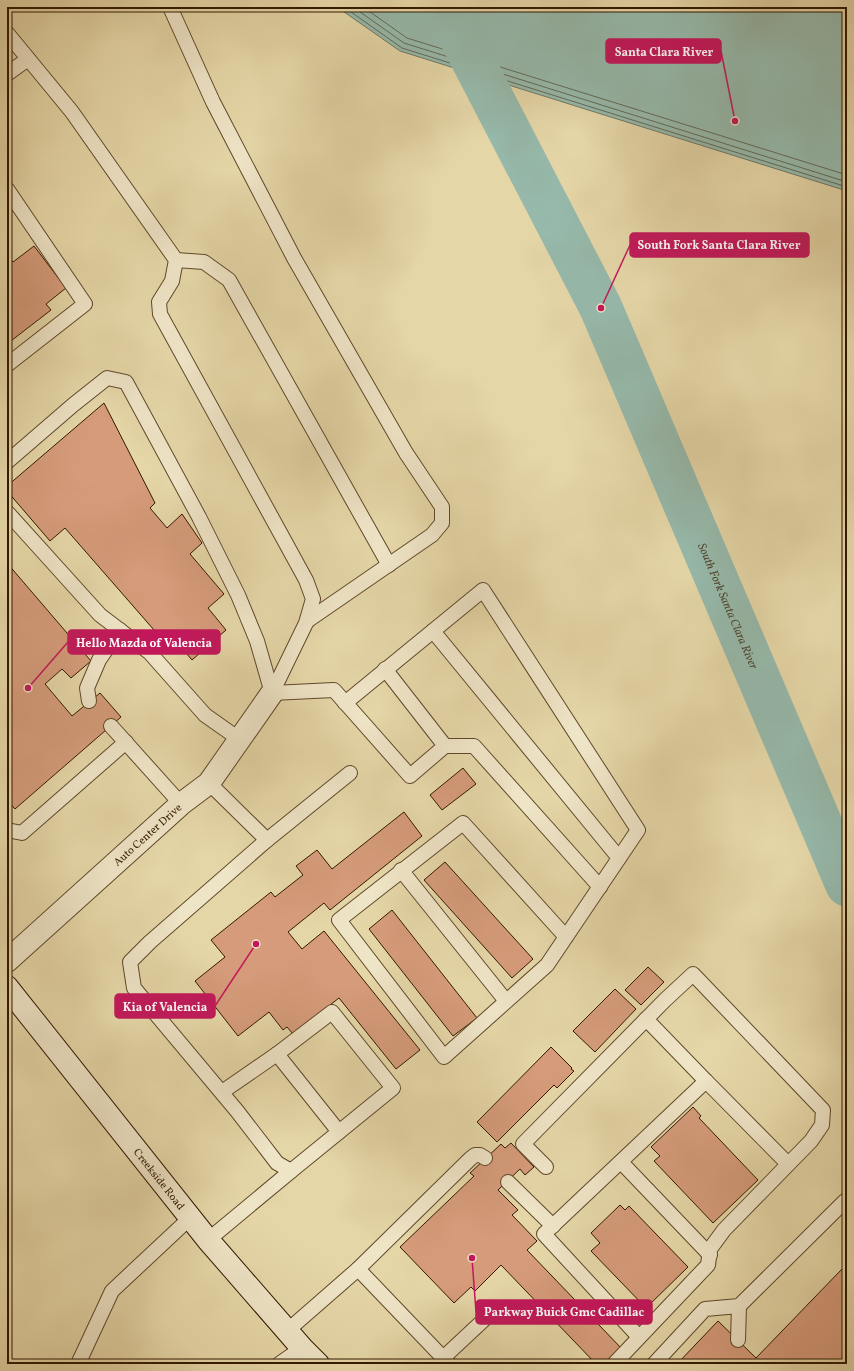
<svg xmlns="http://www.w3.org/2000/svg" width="854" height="1371" font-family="Vollkorn,serif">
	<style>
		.water { fill: #96b9ab; stroke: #6e7967 }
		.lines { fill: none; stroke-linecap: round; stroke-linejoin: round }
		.shore { stroke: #646956; stroke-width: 1 }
		.river { stroke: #96b9ab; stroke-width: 43 }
		.building { fill: #d59b7a; stroke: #331900 }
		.lane-casing { stroke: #60482a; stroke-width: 16 }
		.street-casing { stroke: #60482a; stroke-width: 24 }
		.secondary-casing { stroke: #331900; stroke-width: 24 }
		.lane { stroke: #eee4c6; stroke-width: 14 }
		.street { stroke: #eee4c6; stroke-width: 22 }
		.secondary { stroke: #eee4c6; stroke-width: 22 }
		.labels { text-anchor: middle; stroke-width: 3; stroke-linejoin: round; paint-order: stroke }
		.street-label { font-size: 11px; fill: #331900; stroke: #eee4c6 }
		.water-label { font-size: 12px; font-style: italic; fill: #514933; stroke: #eee4c6 }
		.leader { fill: none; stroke: #c2185b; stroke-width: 1.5 }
		.callout-dot { fill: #c2185b; stroke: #eee4c6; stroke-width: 1.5 }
		.callout { fill: #c2185b; stroke: #c2185b; stroke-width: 1.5 }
		.callout-label { font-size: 12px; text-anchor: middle; font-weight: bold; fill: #fff }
	</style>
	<rect width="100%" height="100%" fill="#e5d6a7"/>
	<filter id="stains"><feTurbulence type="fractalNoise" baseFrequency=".005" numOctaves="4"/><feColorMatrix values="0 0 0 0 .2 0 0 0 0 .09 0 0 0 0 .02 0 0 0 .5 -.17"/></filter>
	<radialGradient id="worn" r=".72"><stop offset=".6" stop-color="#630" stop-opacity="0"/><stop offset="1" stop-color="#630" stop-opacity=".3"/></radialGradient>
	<path class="water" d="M 337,7 L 847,7 L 847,191 L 400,51 Z"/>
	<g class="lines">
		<g class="shore">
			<path d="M 344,7 L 402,48 L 847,187"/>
			<path d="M 353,7 L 404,43 L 847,182"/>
			<path d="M 363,7 L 407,38 L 847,175"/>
		</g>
		<path class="river" id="s1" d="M 445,7 L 601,308 L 847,885"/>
	</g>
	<g class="building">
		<path d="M 34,246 L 66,288 L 46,304 L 51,310 L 7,344 L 7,255 L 13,262 Z"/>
		<path d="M 104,403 L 155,503 L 150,508 L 167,528 L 182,514 L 202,543 L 190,554 L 224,594 L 208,608 L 226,630 L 192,660 L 168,632 L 161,638 L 65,528 L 50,541 L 7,491 L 7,486 Z"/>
		<path d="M 7,563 L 91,661 L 71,678 L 62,669 L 45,684 L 72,716 L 100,693 L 121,717 L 15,809 L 7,800 Z"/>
		<path d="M 463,768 L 476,784 L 442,810 L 430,795 Z"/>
		<path d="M 404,812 L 422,836 L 330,910 L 324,903 L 288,932 L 302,949 L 324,931 L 420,1050 L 396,1069 L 339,998 L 293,1034 L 287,1027 L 283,1030 L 269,1012 L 238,1036 L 195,981 L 225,957 L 211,940 L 271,892 L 275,897 L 303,875 L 296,866 L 317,850 L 332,869 Z"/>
		<path d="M 445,862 L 533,959 L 512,978 L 424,880 Z"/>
		<path d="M 392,910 L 477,1018 L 453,1036 L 369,929 Z"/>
		<path d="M 648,967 L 664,982 L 641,1005 L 625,990 Z"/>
		<path d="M 615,989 L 636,1009 L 595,1052 L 573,1031 Z"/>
		<path d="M 551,1047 L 572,1068 L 571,1069 L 574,1071 L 557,1088 L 554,1085 L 497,1142 L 477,1122 Z"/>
		<path d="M 693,1107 L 701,1116 L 699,1118 L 758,1180 L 713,1223 L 654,1161 L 660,1156 L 651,1147 Z"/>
		<path d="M 511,1143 L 534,1167 L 525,1175 L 520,1169 L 498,1190 L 518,1210 L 512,1215 L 537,1241 L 527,1250 L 623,1350 L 608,1364 L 596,1364 L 501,1265 L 475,1291 L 471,1287 L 454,1303 L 400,1247 L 474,1176 L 470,1173 L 501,1144 L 505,1148 Z"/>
		<path d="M 620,1205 L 625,1210 L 629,1206 L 688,1267 L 646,1308 L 591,1251 L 600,1243 L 591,1233 Z"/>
		<path d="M 842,1269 L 847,1274 L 847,1364 L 677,1364 L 718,1321 L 756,1358 Z"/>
	</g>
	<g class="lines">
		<g class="lane-casing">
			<g id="lane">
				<path d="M 170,7 L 213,102 L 294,258 L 406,453 L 442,507 L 442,523 L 432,535 L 307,621"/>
				<path d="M 7,33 L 72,112 L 176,260 L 172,281 L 159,302 L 160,314 L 306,580 L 313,599 L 306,623 L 272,693"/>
				<path d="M 7,74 L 28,59"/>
				<path d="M 7,189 L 85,304 L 7,365"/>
				<path d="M 176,260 L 204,262 L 229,280 L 389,565"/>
				<path d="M 7,462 L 73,405 L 107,378 L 126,382 L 199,517 L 238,595 L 257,641 L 272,693"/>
				<path d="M 7,512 L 100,615 L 150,653 L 205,715 L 239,739"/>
				<path d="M 433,631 L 619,858"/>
				<path d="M 385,669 L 445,746 L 474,746 L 600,887"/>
				<path d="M 272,693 L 334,690 L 410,776 L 445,746"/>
				<path d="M 89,701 L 87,688 L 99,660 L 120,630"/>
				<path d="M 345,703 L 483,590 L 638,830 L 547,965 L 444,1057 L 339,920 L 463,823 L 566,937"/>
				<path d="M 111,726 L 181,804"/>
				<path d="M 209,783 L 267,840 L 150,942 L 130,962 L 134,988 L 237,1111 L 277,1163 L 291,1171 L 393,1088 L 332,1012 L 277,1054 L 222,1092"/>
				<path d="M 7,830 L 22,833 L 126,742"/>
				<path d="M 267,840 L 350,773"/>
				<path d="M 401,870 L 506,1001"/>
				<path d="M 646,1019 L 706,1081"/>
				<path d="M 277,1054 L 339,1132"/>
				<path d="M 621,1162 L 710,1255"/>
				<path d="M 546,1167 L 523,1144 L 665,1000 L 693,974 L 823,1110 L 822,1125 L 811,1141 L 724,1230 L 710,1249 L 708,1265 L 614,1364"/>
				<path d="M 508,1182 L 553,1226"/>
				<path d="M 208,1240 L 291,1171"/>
				<path d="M 358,1269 L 470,1159 L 475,1155 L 480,1155 L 485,1158"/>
				<path d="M 287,1331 L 358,1269 L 449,1364"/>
				<path d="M 639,1337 L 544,1234 L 706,1081 L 788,1164"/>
				<path d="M 738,1340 L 739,1306"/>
				<path d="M 443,1358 L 489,1315"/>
				<path d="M 78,1364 L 112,1291 L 190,1218"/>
				<path d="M 279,1364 L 302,1348"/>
				<path d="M 654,1364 L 705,1309 L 739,1306 L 845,1201 L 847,1203"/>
			</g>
		</g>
		<g class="street-casing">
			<g id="street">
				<path id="s2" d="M 7,961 L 181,804 L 209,783 L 272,693"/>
			</g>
		</g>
		<g class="secondary-casing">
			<g id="secondary">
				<path id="s3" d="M 7,987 L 208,1240 L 302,1348 L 318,1364"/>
			</g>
		</g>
		<use href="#lane" class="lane"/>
		<use href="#street" class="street"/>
		<use href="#secondary" class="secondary"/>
	</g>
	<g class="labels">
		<g class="street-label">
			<text dy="4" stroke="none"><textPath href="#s2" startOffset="189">Auto Center Drive</textPath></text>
			<text dy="4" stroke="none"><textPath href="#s3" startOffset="245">Creekside Road</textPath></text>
		</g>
		<g class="water-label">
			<text dy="4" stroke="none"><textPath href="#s1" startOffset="663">South Fork Santa Clara River</textPath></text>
		</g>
	</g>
	<path class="leader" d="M735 121L721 51M601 308L630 245M28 688L68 642M256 944L215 1006M472 1258L476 1312"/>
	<g class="callout-dot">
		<circle cx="735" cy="121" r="4"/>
		<circle cx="601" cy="308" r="4"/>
		<circle cx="28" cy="688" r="4"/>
		<circle cx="256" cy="944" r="4"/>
		<circle cx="472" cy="1258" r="4"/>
	</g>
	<g class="callout">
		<rect x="606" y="39" width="115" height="24" rx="4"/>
		<rect x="630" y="233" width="179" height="24" rx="4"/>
		<rect x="68" y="630" width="152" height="24" rx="4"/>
		<rect x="115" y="994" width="100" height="24" rx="4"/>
		<rect x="476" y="1300" width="176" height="24" rx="4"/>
	</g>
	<g class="callout-label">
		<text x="664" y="56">Santa Clara River</text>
		<text x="719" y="249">South Fork Santa Clara River</text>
		<text x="144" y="647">Hello Mazda of Valencia</text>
		<text x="165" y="1011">Kia of Valencia</text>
		<text x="564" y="1316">Parkway Buick Gmc Cadillac</text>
	</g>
	<rect width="854" height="1371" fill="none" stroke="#e5d6a7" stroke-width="24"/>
	<rect x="8" y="8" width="838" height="1355" fill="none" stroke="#331900" stroke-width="2"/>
	<rect x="12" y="12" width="830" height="1347" fill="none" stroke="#331900"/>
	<rect width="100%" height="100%" filter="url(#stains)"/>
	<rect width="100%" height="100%" fill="url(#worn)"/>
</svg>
